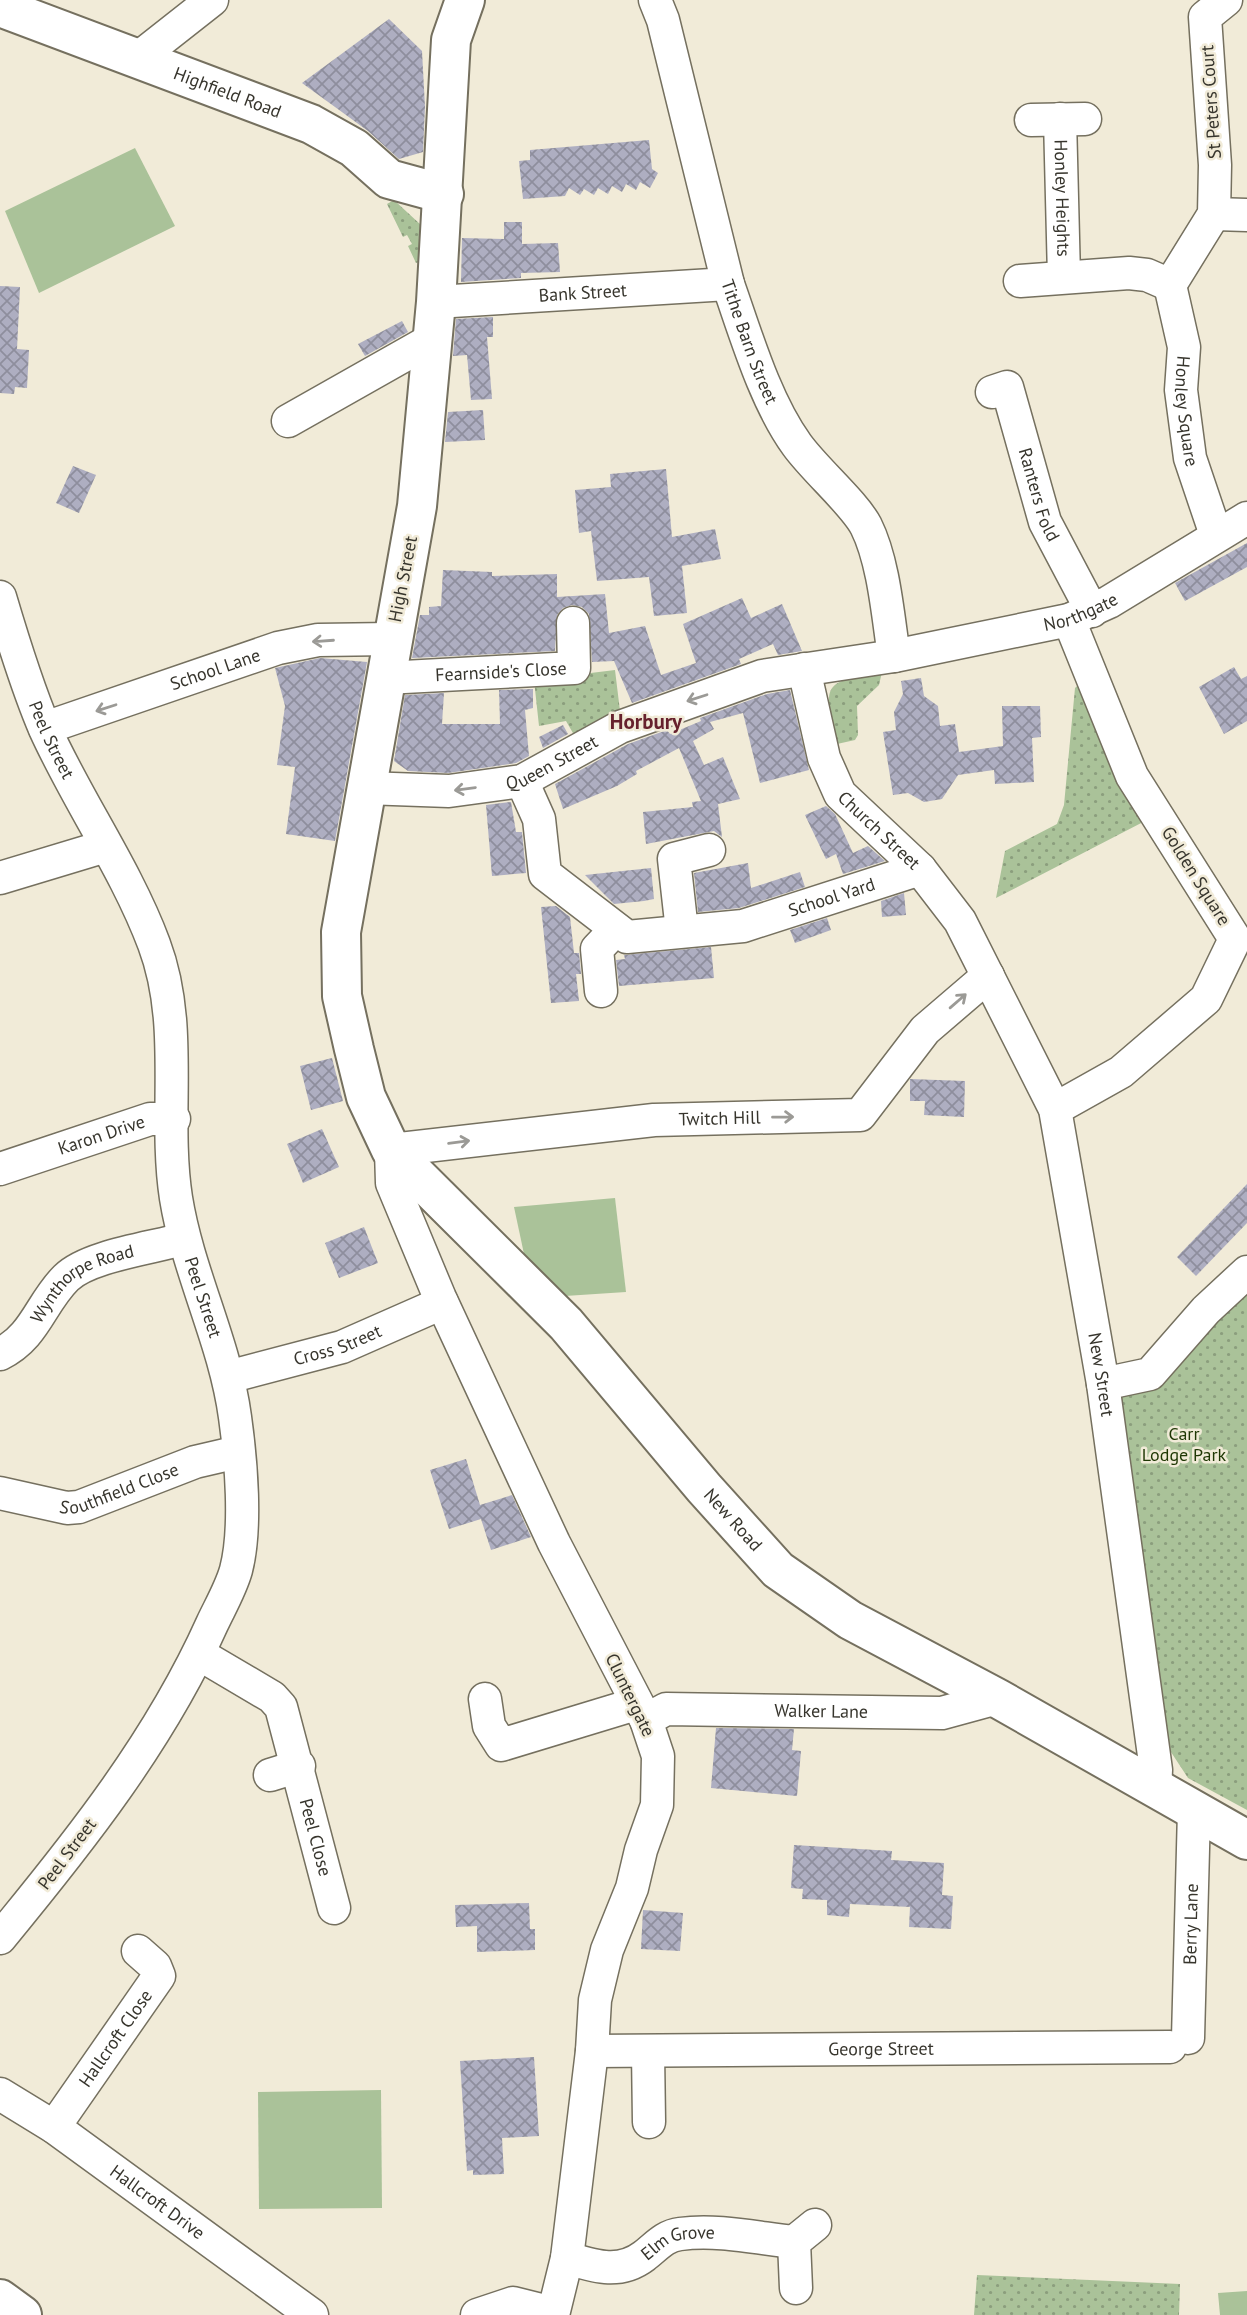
<svg xmlns="http://www.w3.org/2000/svg" width="1247" height="2315" font-family="'PT Sans',sans-serif">
	<style>
		.grass { fill: url(#grass-dots) }
		.garden { fill: #aac299 }
		.building { fill: url(#building-cross-hatch) }
		.lines { fill: none; stroke-linecap: round; stroke-linejoin: round }
		.minor-casing { stroke: #75705f; stroke-width: 35 }
		.major-casing { stroke: #75705f; stroke-width: 42 }
		.highway-casing { stroke: #75705f; stroke-width: 42 }
		.minor { stroke: #fff; stroke-width: 32 }
		.major { stroke: #fff; stroke-width: 38 }
		.highway { stroke: #fff; stroke-width: 38 }
		.oneway { stroke: #9b9a96 }
		.labels { text-anchor: middle; stroke-width: 5; stroke-linejoin: round; paint-order: stroke }
		.street-label { font-size: 18px; fill: #37352d; stroke: #f1ebd8 }
		.park-label { font-size: 18px; fill: #1e3703; stroke: #f1ebd8 }
		.quarter-label { font-size: 21px; font-weight: bold; fill: #67212d; stroke: #f1ebd8 }
	</style>
	<defs>
		<pattern id="grass-dots" width="8" height="8" patternUnits="userSpaceOnUse" patternTransform="scale(1.75)"><rect width="8" height="8" fill="#aac299"/><path d="M2 2h.1M6 6h.1" fill="none" stroke="#8b9e7d" stroke-width="1.8" stroke-linecap="round"/></pattern>
		<pattern id="building-cross-hatch" width="8" height="8" patternUnits="userSpaceOnUse" patternTransform="scale(1.75)"><rect width="8" height="8" fill="#aeaec1"/><path d="M0 0l8 8M0 8l8-8" fill="none" stroke="#8e8e9d"/></pattern>
	</defs>
	<rect width="100%" height="100%" fill="#f1ebd8"/>
	<g class="grass">
		<path d="M 394,200 L 421,225 L 422,261 L 416,263 L 408,246 L 412,244 L 407,235 L 403,237 L 387,204 Z"/>
		<path d="M 615,670 L 620,711 L 577,740 L 566,721 L 539,726 L 534,680 Z"/>
		<path d="M 882,672 L 879,685 L 857,706 L 858,735 L 855,740 L 837,744 C 824,683 820,683 882,672 Z"/>
		<path d="M 1080,683 L 1147,820 L 996,898 L 1005,851 L 1057,824 L 1064,805 L 1075,688 Z"/>
		<path d="M 1247,1292 L 1247,1810 L 1188,1778 L 1169,1749 L 1110,1396 L 1216,1321 Z"/>
		<path d="M 977,2275 L 1180,2284 L 1179,2315 L 974,2315 Z"/>
	</g>
	<g class="garden">
		<path d="M 135,148 L 175,226 L 39,293 L 5,211 Z"/>
		<path d="M 615,1198 L 626,1292 L 565,1296 L 524,1254 L 514,1207 Z"/>
		<path d="M 381,2090 L 382,2208 L 259,2209 L 258,2092 Z"/>
		<path d="M 1247,2291 L 1247,2315 L 1220,2315 L 1218,2293 Z"/>
	</g>
	<g class="building">
		<path d="M 389,19 L 422,51 L 425,107 L 423,152 L 399,159 L 368,131 L 302,83 Z"/>
		<path d="M 649,140 L 652,169 L 658,173 L 650,188 L 640,182 L 636,190 L 626,184 L 622,192 L 612,186 L 608,194 L 598,188 L 594,195 L 584,189 L 580,195 L 569,188 L 565,196 L 523,199 L 519,161 L 530,160 L 530,150 Z"/>
		<path d="M 504,222 L 522,222 L 522,244 L 558,243 L 560,272 L 521,273 L 521,278 L 461,282 L 462,238 L 504,239 Z"/>
		<path d="M 0,286 L 20,287 L 17,349 L 29,350 L 27,388 L 15,387 L 14,394 L 0,393 Z"/>
		<path d="M 493,317 L 493,337 L 487,337 L 492,399 L 471,400 L 467,355 L 453,356 L 456,319 Z"/>
		<path d="M 402,321 L 408,332 L 365,356 L 358,344 Z"/>
		<path d="M 483,410 L 485,440 L 445,442 L 448,412 Z"/>
		<path d="M 73,466 L 96,475 L 79,513 L 56,503 Z"/>
		<path d="M 666,469 L 672,537 L 715,529 L 721,559 L 682,566 L 687,613 L 654,616 L 649,577 L 597,581 L 591,531 L 579,533 L 575,490 L 611,487 L 610,474 Z"/>
		<path d="M 1247,543 L 1247,567 L 1185,601 L 1175,583 Z"/>
		<path d="M 443,570 L 492,572 L 492,576 L 557,574 L 557,597 L 605,594 L 609,633 L 645,626 L 661,675 L 696,663 L 683,624 L 742,598 L 751,618 L 782,604 L 802,651 L 778,655 L 773,644 L 739,659 L 741,664 L 632,703 L 614,661 L 592,662 L 589,614 L 582,607 L 572,605 L 563,608 L 557,615 L 555,651 L 412,658 L 420,615 L 429,615 L 429,607 L 441,606 Z"/>
		<path d="M 320,658 L 367,662 L 335,841 L 286,834 L 295,767 L 277,765 L 285,706 L 275,668 Z"/>
		<path d="M 1234,667 L 1241,679 L 1247,676 L 1247,721 L 1224,734 L 1199,687 Z"/>
		<path d="M 921,678 L 924,696 L 938,706 L 940,726 L 955,724 L 959,752 L 1003,746 L 1002,706 L 1040,706 L 1041,737 L 1032,738 L 1034,782 L 995,784 L 994,770 L 958,775 L 942,799 L 924,802 L 908,793 L 893,795 L 883,732 L 896,730 L 894,712 L 903,694 L 901,681 Z"/>
		<path d="M 533,689 L 533,708 L 525,710 L 529,756 L 516,763 L 448,773 L 408,771 L 394,761 L 405,695 L 444,693 L 442,724 L 500,724 L 499,690 Z"/>
		<path d="M 790,690 L 809,770 L 760,783 L 743,713 L 710,722 L 714,729 L 693,741 L 704,765 L 723,757 L 740,799 L 718,804 L 722,837 L 714,831 L 646,844 L 643,812 L 693,807 L 692,802 L 701,801 L 679,748 L 636,771 L 637,774 L 617,786 L 563,809 L 555,784 L 628,744 L 667,730 L 670,734 L 701,721 L 700,718 L 767,694 Z"/>
		<path d="M 563,725 L 568,734 L 543,748 L 539,737 Z"/>
		<path d="M 511,802 L 516,832 L 522,832 L 526,873 L 492,876 L 486,805 Z"/>
		<path d="M 826,806 L 835,814 L 853,853 L 868,846 L 885,861 L 843,874 L 836,854 L 826,859 L 805,815 Z"/>
		<path d="M 748,863 L 751,888 L 800,872 L 805,887 L 739,908 L 698,912 L 694,873 Z"/>
		<path d="M 651,868 L 654,899 L 644,901 L 614,904 L 585,875 Z"/>
		<path d="M 904,893 L 906,915 L 882,917 L 881,901 Z"/>
		<path d="M 556,906 L 570,917 L 574,953 L 579,953 L 581,974 L 576,974 L 579,1001 L 551,1003 L 541,907 Z"/>
		<path d="M 827,918 L 831,930 L 795,943 L 790,930 Z"/>
		<path d="M 711,947 L 714,978 L 619,986 L 616,960 L 625,959 L 624,955 Z"/>
		<path d="M 332,1058 L 343,1101 L 311,1110 L 300,1066 Z"/>
		<path d="M 910,1079 L 965,1081 L 964,1117 L 924,1115 L 925,1101 L 910,1101 Z"/>
		<path d="M 322,1129 L 339,1167 L 303,1183 L 287,1144 Z"/>
		<path d="M 1247,1184 L 1247,1223 L 1196,1276 L 1177,1257 Z"/>
		<path d="M 364,1227 L 378,1263 L 339,1278 L 325,1243 Z"/>
		<path d="M 466,1459 L 480,1505 L 512,1495 L 531,1537 L 491,1550 L 481,1519 L 449,1529 L 430,1470 Z"/>
		<path d="M 716,1728 L 794,1729 L 792,1750 L 801,1751 L 797,1796 L 711,1788 Z"/>
		<path d="M 794,1845 L 892,1851 L 891,1860 L 944,1863 L 942,1895 L 953,1896 L 951,1929 L 909,1927 L 910,1907 L 850,1904 L 849,1917 L 827,1915 L 827,1900 L 802,1899 L 803,1889 L 791,1888 Z"/>
		<path d="M 529,1903 L 530,1929 L 535,1929 L 535,1950 L 477,1952 L 477,1926 L 456,1927 L 455,1905 Z"/>
		<path d="M 643,1910 L 683,1913 L 680,1951 L 641,1949 Z"/>
		<path d="M 534,2057 L 539,2136 L 502,2138 L 504,2174 L 473,2175 L 473,2170 L 467,2171 L 460,2061 Z"/>
	</g>
	<g class="lines">
		<g class="minor-casing">
			<g id="minor">
				<path id="s1" d="M 655,0 L 663,20 L 728,284 C 746,335 765,401 797,445 C 815,470 854,503 866,526 C 884,562 888,617 894,656"/>
				<path d="M 137,59 L 212,0"/>
				<path id="s2" d="M 1060,119 L 1064,277"/>
				<path d="M 1031,120 L 1085,119"/>
				<path d="M 1214,214 L 1247,215"/>
				<path d="M 1020,281 L 1129,273 L 1147,275 L 1170,285"/>
				<path d="M 1170,285 L 1214,214 L 1215,165 L 1205,17 L 1226,0"/>
				<path id="s3" d="M 1170,285 L 1184,347 L 1181,390 L 1190,458 L 1216,535"/>
				<path id="s4" d="M 436,302 L 728,284"/>
				<path id="s5" d="M 992,392 L 1007,387 L 1045,522 L 1092,611"/>
				<path d="M 288,421 L 433,339"/>
				<path id="s6" d="M 0,597 C 13,641 27,687 45,729 C 78,802 126,869 154,944 C 185,1026 163,1114 176,1198 C 188,1273 225,1342 235,1417 C 241,1460 247,1528 236,1570 C 231,1588 220,1607 212,1624 C 160,1740 80,1841 0,1938"/>
				<path id="s7" d="M 804,669 L 824,758 L 840,794 L 920,869 L 960,921 L 1055,1109 L 1103,1384 L 1156,1770 L 1155,1789"/>
				<path id="s8" d="M 385,678 L 574,668 L 573,623"/>
				<path id="s9" d="M 45,728 L 278,648 L 318,640 L 391,639"/>
				<path id="s10" d="M 522,781 L 539,819 L 545,874 L 627,937 L 743,926 L 920,869"/>
				<path id="s11" d="M 365,788 L 449,791 L 522,781 L 620,727 L 762,676 L 894,656 L 1069,620 L 1109,602 L 1247,518"/>
				<path d="M 0,878 L 106,846"/>
				<path d="M 682,931 L 674,859 L 709,850"/>
				<path d="M 601,991 L 597,949 L 616,929"/>
				<path d="M 1055,1109 L 1121,1072 L 1206,999 L 1235,939 L 1132,776 L 1069,620"/>
				<path id="s12" d="M 0,1169 L 150,1119 L 174,1119"/>
				<path id="s13" d="M 0,1354 C 35,1337 40,1304 66,1278 C 88,1256 152,1248 183,1239"/>
				<path id="s14" d="M 228,1377 L 342,1347 L 442,1303"/>
				<path d="M 1103,1384 L 1150,1374 L 1206,1310 L 1247,1272"/>
				<path id="s15" d="M 0,1493 L 67,1508 L 79,1507 L 195,1462 L 238,1452"/>
				<path id="s16" d="M 199,1654 L 272,1697 L 281,1707 L 334,1908"/>
				<path d="M 485,1699 L 489,1726 L 501,1745 L 636,1704"/>
				<path id="s17" d="M 646,1720 L 666,1709 L 942,1713 L 997,1698"/>
				<path d="M 270,1775 L 299,1766"/>
				<path id="s18" d="M 1188,2038 L 1194,1811"/>
				<path id="s19" d="M 592,2051 L 1170,2047"/>
				<path d="M 648,2052 L 649,2122"/>
				<path id="s20" d="M 0,2094 L 54,2127 L 312,2315"/>
				<path id="s21" d="M 54,2127 L 159,1976 L 155,1966 L 138,1951"/>
				<path id="s22" d="M 567,2258 C 594,2266 619,2275 644,2256 C 656,2247 664,2236 680,2234 C 717,2229 757,2238 794,2242"/>
				<path d="M 796,2288 L 794,2242 L 815,2225"/>
				<path d="M 477,2315 L 513,2303 L 553,2313"/>
				<path id="s23" d="M 553,2315 L 567,2258 L 592,2051 L 595,2000 L 607,1950 L 632,1888 L 641,1850 L 657,1805 L 658,1756 L 646,1720 L 554,1543 L 440,1298 L 392,1183 L 391,1150 L 654,1120 L 860,1115 L 925,1030 L 988,976"/>
			</g>
		</g>
		<g class="major-casing">
			<g id="major">
				<path id="s24" d="M 465,0 L 451,40 L 436,302 L 417,506 L 341,932 L 342,996 L 354,1049 L 366,1097 L 391,1150 L 566,1324 L 704,1488 L 778,1570 L 850,1620 L 997,1698 L 1247,1840"/>
				<path id="s25" d="M 0,7 L 311,124 L 354,148 L 389,179 L 444,194"/>
			</g>
		</g>
		<g class="highway-casing">
			<path id="highway" d="M 0,2299 L 22,2315"/>
		</g>
		<use href="#minor" class="minor"/>
		<use href="#major" class="major"/>
		<use href="#highway" class="highway"/>
	</g>
	<defs><path id="oneway-shaft" d="M-6 0H5M1.5-3L5.5 0L1.5 3" fill="none" stroke-width="1.6" stroke-linecap="round" stroke-linejoin="round" transform="scale(1.75)"/></defs>
	<g class="oneway">
		<use href="#oneway-shaft" transform="translate(323 641) rotate(176)"/>
		<use href="#oneway-shaft" transform="translate(697 698) rotate(162)"/>
		<use href="#oneway-shaft" transform="translate(106 708) rotate(162)"/>
		<use href="#oneway-shaft" transform="translate(465 789) rotate(172)"/>
		<use href="#oneway-shaft" transform="translate(958 1001) rotate(-41)"/>
		<use href="#oneway-shaft" transform="translate(783 1117) rotate(-1)"/>
		<use href="#oneway-shaft" transform="translate(459 1142) rotate(-7)"/>
	</g>
	<g class="labels">
		<g class="street-label">
			<text dy="6" stroke="none"><textPath href="#s25" startOffset="243">Highfield Road</textPath></text>
			<text transform="translate(1211 102) rotate(-94)" y="6">St Peters Court</text>
			<text dy="6" stroke="none"><textPath href="#s2" startOffset="79">Honley Heights</textPath></text>
			<text dy="6" stroke="none"><textPath href="#s4" startOffset="147">Bank Street</textPath></text>
			<text dy="6" stroke="none"><textPath href="#s1" startOffset="355">Tithe Barn Street</textPath></text>
			<text dy="6" stroke="none"><textPath href="#s3" startOffset="128">Honley Square</textPath></text>
			<text dy="6" stroke="none"><textPath href="#s5" startOffset="128">Ranters Fold</textPath></text>
			<text transform="translate(403 579) rotate(-79)" y="6">High Street</text>
			<text dy="6" stroke="none"><textPath href="#s11" startOffset="746">Northgate</textPath></text>
			<text dy="6" stroke="none"><textPath href="#s9" startOffset="180">School Lane</textPath></text>
			<text dy="6" stroke="none"><textPath href="#s8" startOffset="116">Fearnside's Close</textPath></text>
			<text dy="6" stroke="none"><textPath href="#s6" startOffset="152">Peel Street</textPath></text>
			<text dy="6" stroke="none"><textPath href="#s11" startOffset="192">Queen Street</textPath></text>
			<text dy="6" stroke="none"><textPath href="#s7" startOffset="184">Church Street</textPath></text>
			<text transform="translate(1196 876) rotate(58)" y="6">Golden Square</text>
			<text dy="6" stroke="none"><textPath href="#s10" startOffset="410">School Yard</textPath></text>
			<text dy="6" stroke="none"><textPath href="#s23" startOffset="1568">Twitch Hill</textPath></text>
			<text dy="6" stroke="none"><textPath href="#s12" startOffset="107">Karon Drive</textPath></text>
			<text dy="6" stroke="none"><textPath href="#s13" startOffset="112">Wynthorpe Road</textPath></text>
			<text dy="6" stroke="none"><textPath href="#s6" startOffset="740">Peel Street</textPath></text>
			<text dy="6" stroke="none"><textPath href="#s14" startOffset="114">Cross Street</textPath></text>
			<text dy="6" stroke="none"><textPath href="#s7" startOffset="786">New Street</textPath></text>
			<text dy="6" stroke="none"><textPath href="#s15" startOffset="124">Southfield Close</textPath></text>
			<text dy="6" stroke="none"><textPath href="#s24" startOffset="1673">New Road</textPath></text>
			<text transform="translate(630 1695) rotate(64)" y="6">Cluntergate</text>
			<text dy="6" stroke="none"><textPath href="#s17" startOffset="178">Walker Lane</textPath></text>
			<text dy="6" stroke="none"><textPath href="#s16" startOffset="233">Peel Close</textPath></text>
			<text transform="translate(67 1854) rotate(-53)" y="6">Peel Street</text>
			<text dy="6" stroke="none"><textPath href="#s18" startOffset="114">Berry Lane</textPath></text>
			<text dy="6" stroke="none"><textPath href="#s21" startOffset="108">Hallcroft Close</textPath></text>
			<text dy="6" stroke="none"><textPath href="#s19" startOffset="289">George Street</textPath></text>
			<text dy="6" stroke="none"><textPath href="#s20" startOffset="191">Hallcroft Drive</textPath></text>
			<text dy="6" stroke="none"><textPath href="#s22" startOffset="119">Elm Grove</textPath></text>
		</g>
		<g class="park-label">
			<text x="1184" y="1440">Carr<tspan x="1184" dy="21">Lodge Park</tspan></text>
		</g>
		<g class="quarter-label">
			<text x="646" y="729">Horbury</text>
		</g>
	</g>
</svg>
